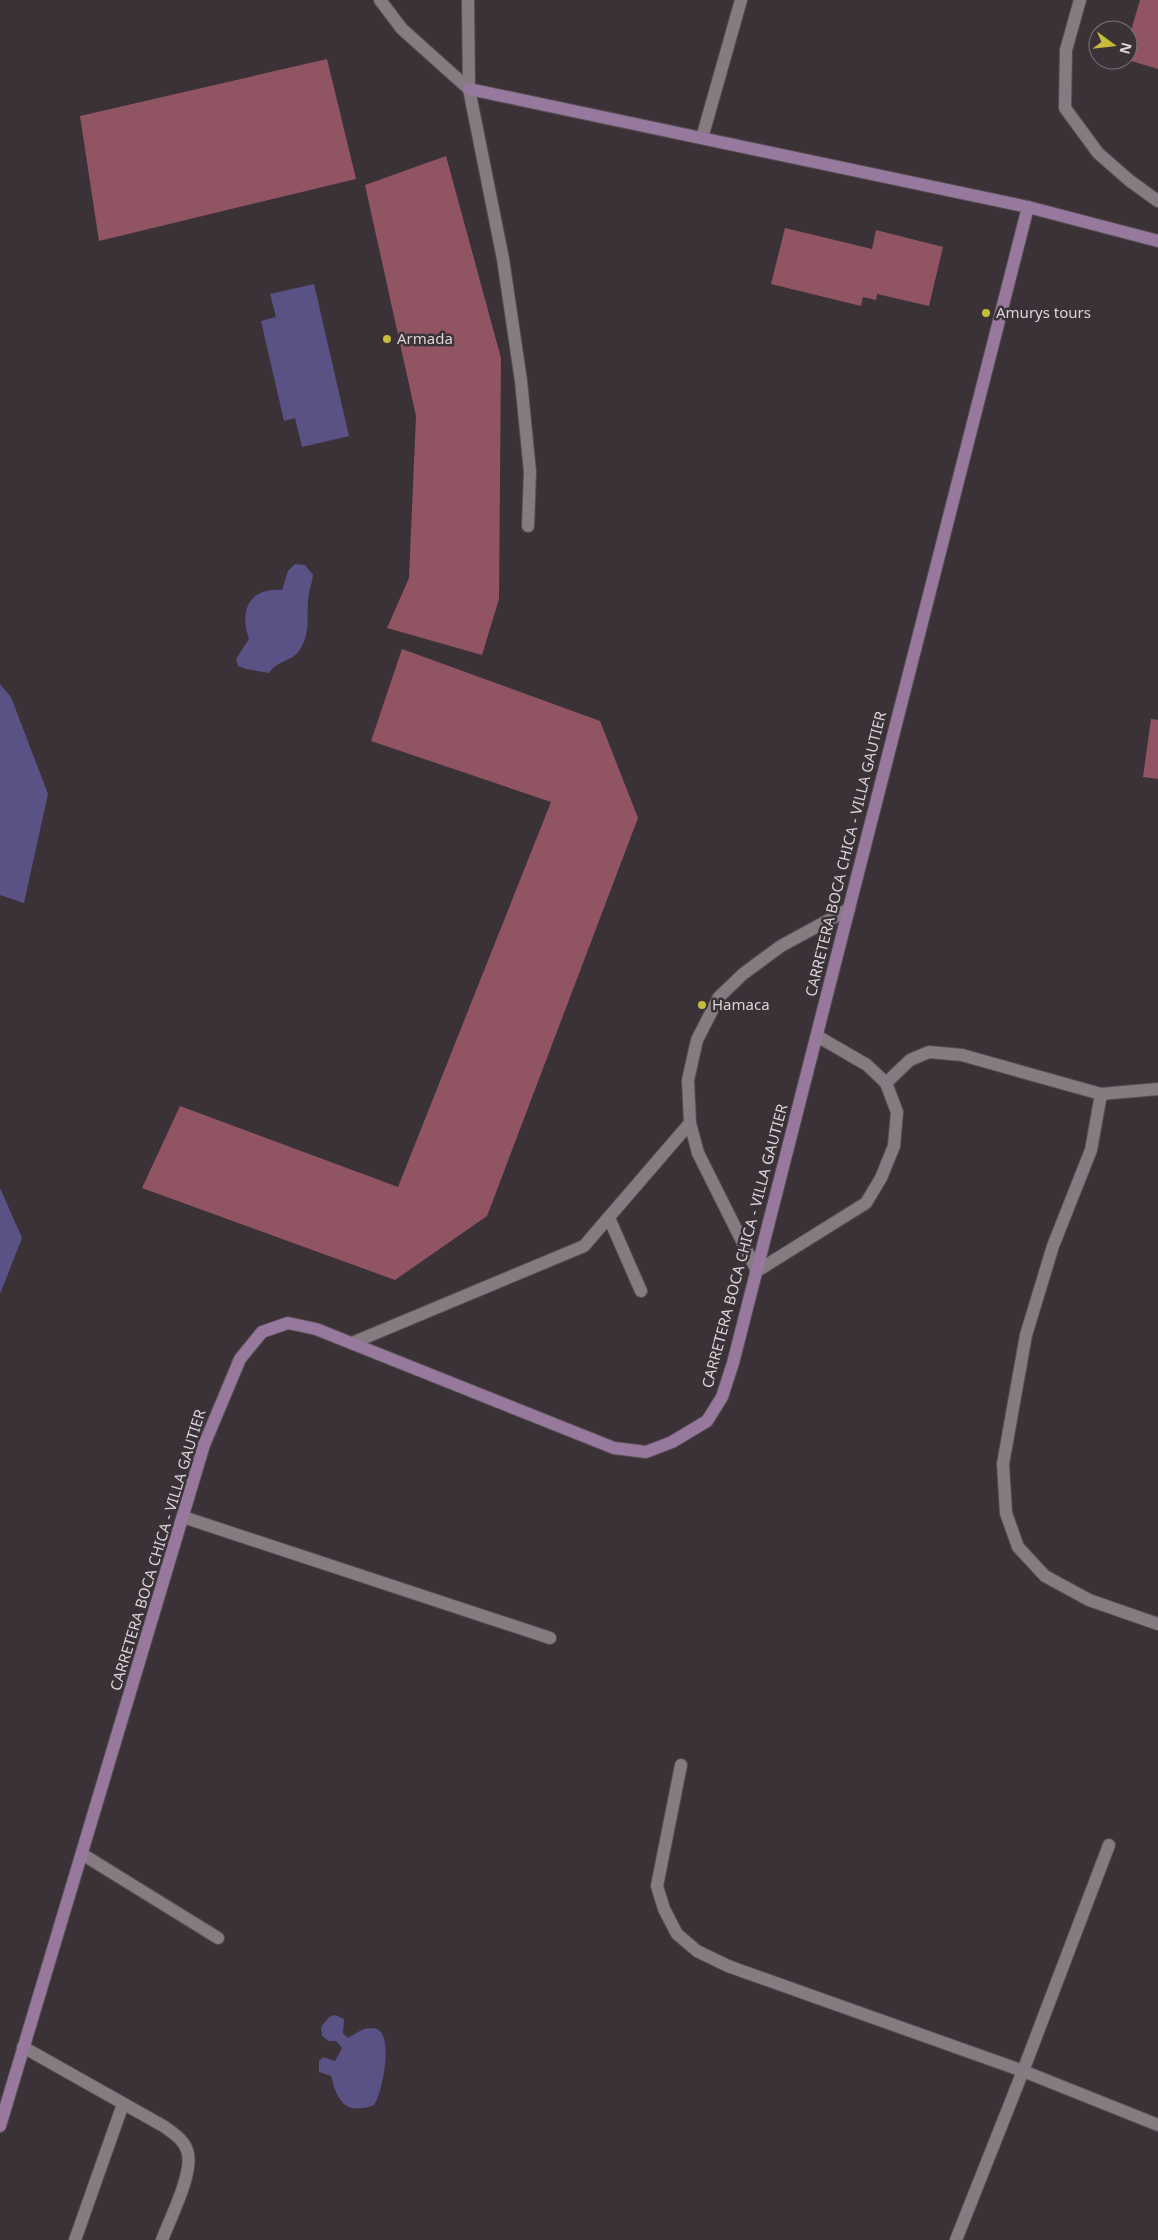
<svg xmlns="http://www.w3.org/2000/svg" width="1158" height="2240" font-family="'Noto Sans',sans-serif">
	<style>
		.water { fill: #5a5185 }
		.building { fill: #915463 }
		.lines { fill: none; stroke-linecap: round; stroke-linejoin: round }
		.service-casing { stroke: #564e53; stroke-width: 14 }
		.minor-casing { stroke: #564e53; stroke-width: 14 }
		.tertiary-casing { stroke: #564e53; stroke-width: 14 }
		.secondary-casing { stroke: #564e53; stroke-width: 14 }
		.service { stroke: #857b81; stroke-width: 12 }
		.minor { stroke: #857b81; stroke-width: 12 }
		.tertiary { stroke: #857b81; stroke-width: 12 }
		.secondary { stroke: #97799e; stroke-width: 12 }
		.poi-dot { fill: #c6bc3c; stroke: #3b3238; stroke-width: 2 }
		.labels { text-anchor: middle; stroke-width: 5; stroke-linejoin: round; paint-order: stroke }
		.poi-label { font-size: 15px; fill: #dad5d8; stroke: #3b3238; text-anchor: start }
		.street-label { font-size: 15px; fill: #dad5d8; stroke: #3b3238 }
	</style>
	<rect width="100%" height="100%" fill="#3b3238"/>
	<g class="water">
		<path d="M 314,284 L 349,436 L 302,447 L 295,418 L 284,421 L 261,321 L 276,317 L 270,294 Z"/>
		<path d="M 295,564 L 305,565 L 313,575 C 312,584 308,593 308,602 C 307,619 310,636 299,651 C 291,662 278,660 269,673 L 246,669 L 238,666 L 236,659 L 249,639 C 239,610 249,588 282,590 L 288,571 Z"/>
		<path d="M 0,684 L 11,697 L 48,794 L 24,903 L 0,895 Z"/>
		<path d="M 0,1188 L 22,1238 L 0,1294 Z"/>
		<path d="M 335,2015 L 344,2019 L 343,2033 L 348,2038 C 357,2033 366,2025 377,2029 C 394,2036 382,2094 374,2105 C 345,2116 337,2100 331,2076 L 319,2072 L 319,2061 L 323,2057 L 335,2061 L 342,2048 L 336,2041 L 329,2041 L 322,2036 L 321,2027 L 329,2017 Z"/>
	</g>
	<g class="building">
		<path d="M 1140,0 L 1158,0 L 1158,69 L 1128,60 L 1128,41 Z"/>
		<path d="M 327,59 L 356,179 L 99,241 L 80,116 Z"/>
		<path d="M 446,156 L 501,358 L 499,599 L 482,655 L 387,628 L 409,578 L 416,416 L 365,185 Z"/>
		<path d="M 785,228 L 872,249 L 876,230 L 943,247 L 929,306 L 877,294 L 876,300 L 863,297 L 861,306 L 771,284 Z"/>
		<path d="M 402,649 L 600,721 L 638,818 L 487,1216 L 395,1280 L 142,1188 L 180,1106 L 398,1187 L 551,802 L 371,741 Z"/>
		<path d="M 1151,719 L 1158,720 L 1158,779 L 1143,777 Z"/>
	</g>
	<g class="lines">
		<g class="service-casing">
			<g id="service">
				<path d="M 702,138 L 741,0"/>
				<path d="M 609,1218 L 641,1291"/>
				<path d="M 757,1271 L 698,1153 L 690,1123 L 688,1080 L 697,1040 L 719,997 L 743,974 L 781,946 L 849,909"/>
				<path d="M 352,1343 L 584,1246 L 690,1123"/>
				<path d="M 1023,2071 L 1109,1845"/>
			</g>
		</g>
		<g class="minor-casing">
			<g id="minor">
				<path d="M 1080,0 L 1066,50 L 1065,108 L 1098,153 L 1130,181 L 1158,201"/>
				<path d="M 469,89 L 503,259 L 521,381 L 530,472 L 528,526"/>
				<path d="M 886,1083 L 910,1060 L 929,1052 L 962,1055 L 1101,1094 L 1158,1089"/>
				<path d="M 1101,1094 L 1091,1150 L 1053,1246 L 1026,1335 L 1003,1464 L 1006,1513 L 1018,1547 L 1045,1576 L 1089,1600 L 1158,1624"/>
				<path d="M 757,1271 L 866,1203 L 881,1178 L 894,1146 L 897,1112 L 886,1083 L 867,1065 L 817,1036"/>
				<path d="M 183,1517 L 550,1638"/>
				<path d="M 681,1765 L 657,1886 L 664,1909 L 677,1934 L 697,1951 L 728,1966 L 1023,2071 L 1158,2125"/>
				<path d="M 82,1854 L 218,1938"/>
				<path d="M 23,2047 L 165,2127 C 174,2134 183,2139 187,2150 C 195,2171 170,2218 162,2240"/>
				<path d="M 75,2240 L 123,2104"/>
				<path d="M 956,2240 L 1023,2071"/>
			</g>
		</g>
		<g class="tertiary-casing">
			<g id="tertiary">
				<path d="M 380,0 L 402,29 L 469,89"/>
				<path d="M 468,0 L 469,89"/>
			</g>
		</g>
		<g class="secondary-casing">
			<g id="secondary">
				<path d="M 469,89 L 1028,207 L 1158,241"/>
				<path d="M 0,2126 L 204,1445 L 240,1359 L 262,1332 L 288,1323 L 316,1329 L 614,1448 L 646,1452 L 672,1442 L 707,1421 L 722,1397 L 733,1363 L 1028,207"/>
			</g>
		</g>
		<use href="#service" class="service"/>
		<use href="#minor" class="minor"/>
		<use href="#tertiary" class="tertiary"/>
		<use href="#secondary" class="secondary"/>
	</g>
	<g class="poi-dot">
		<circle cx="986" cy="313" r="5"/>
		<circle cx="387" cy="339" r="5"/>
		<circle cx="702" cy="1005" r="5"/>
	</g>
	<g class="labels">
		<g class="poi-label">
			<text x="996" y="318">Amurys tours</text>
			<text x="397" y="344">Armada</text>
			<text x="712" y="1010">Hamaca</text>
		</g>
		<g class="street-label">
			<text transform="translate(846 854) rotate(-76)" y="5">CARRETERA BOCA CHICA - VILLA GAUTIER</text>
			<text transform="translate(745 1246) rotate(-75)" y="5">CARRETERA BOCA CHICA - VILLA GAUTIER</text>
			<text transform="translate(158 1550) rotate(-73)" y="5">CARRETERA BOCA CHICA - VILLA GAUTIER</text>
		</g>
	</g>
	<g transform="translate(1113 45) rotate(105)"><circle r="24" fill="#3b3238" stroke="#7b7378"/>
	<path d="M0-4L9 19L0 12L-9 19Z" fill="#c6bc3c"/>
	<text y="-8" font-size="14" font-weight="bold" text-anchor="middle" fill="#dad5d8">N</text>
	</g>
</svg>
